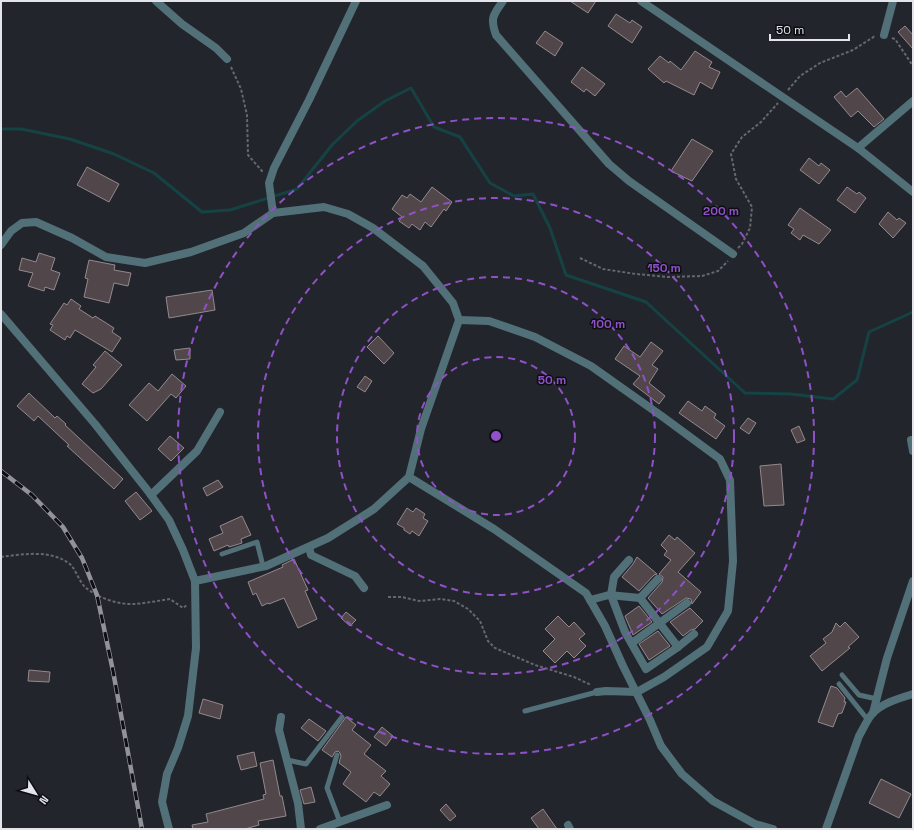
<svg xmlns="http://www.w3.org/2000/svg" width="914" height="830" font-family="'Space Grotesk',sans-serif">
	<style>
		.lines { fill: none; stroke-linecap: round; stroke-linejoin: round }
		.stream { stroke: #154343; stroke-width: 3 }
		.building { fill: #51474a; stroke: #94898c }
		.path { stroke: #66686f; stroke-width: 2; stroke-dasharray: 3 2; stroke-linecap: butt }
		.service { stroke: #527078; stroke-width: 5 }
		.minor { stroke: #527078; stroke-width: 8 }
		.rail-casing { stroke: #92939a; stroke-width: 4.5 }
		.rail { stroke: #0d0e12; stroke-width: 3; stroke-dasharray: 9; stroke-linecap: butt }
		.ring { fill: none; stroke: #9051c8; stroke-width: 2; stroke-dasharray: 7 5 }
		.centre { fill: #9051c8; stroke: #0d0e12; stroke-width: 2 }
		.ring-label { font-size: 12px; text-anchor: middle; font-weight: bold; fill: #9051c8; stroke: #0d0e12; stroke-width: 3; stroke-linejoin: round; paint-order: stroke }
	</style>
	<rect width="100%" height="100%" fill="#23252d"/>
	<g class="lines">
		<path class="stream" d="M 1,129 L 21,129 L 70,139 L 114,154 L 154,173 L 202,212 L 230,210 L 297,189 L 332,145 L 357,121 L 385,101 L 411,88 L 434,127 L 460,137 L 490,183 L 514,196 L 533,194 L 550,228 L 566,275 L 646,302 L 745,393 L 791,394 L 833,399 L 857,380 L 869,332 L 913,312"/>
	</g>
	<g class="building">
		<path d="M 570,1 L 596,1 L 588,13 Z"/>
		<path d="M 616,14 L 630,23 L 632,20 L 642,27 L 632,43 L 608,26 Z"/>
		<path d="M 905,26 L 913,35 L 913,49 L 898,32 Z"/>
		<path d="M 545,31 L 563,43 L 555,56 L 536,43 Z"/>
		<path d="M 695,51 L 712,62 L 709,67 L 720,72 L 712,89 L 700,82 L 694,95 L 666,81 L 664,83 L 648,69 L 660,56 L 669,63 L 670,61 L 681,70 Z"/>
		<path d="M 582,67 L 605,84 L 595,96 L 586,89 L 584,92 L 571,82 Z"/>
		<path d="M 857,88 L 884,119 L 874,127 L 858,111 L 851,117 L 834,97 L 841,91 L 846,97 Z"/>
		<path d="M 692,139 L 713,151 L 692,181 L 671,171 Z"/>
		<path d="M 809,158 L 819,166 L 821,163 L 830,170 L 819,184 L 800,170 Z"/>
		<path d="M 87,167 L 119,184 L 109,202 L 77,185 Z"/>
		<path d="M 432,187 L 452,202 L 446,211 L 444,209 L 431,227 L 425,222 L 420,230 L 412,224 L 409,228 L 399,221 L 402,217 L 392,209 L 402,195 L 407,198 L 410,194 L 421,202 Z"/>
		<path d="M 847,187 L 857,194 L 859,192 L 866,198 L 855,213 L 837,200 Z"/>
		<path d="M 800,208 L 831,230 L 819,244 L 803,235 L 800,240 L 791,233 L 794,229 L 788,225 Z"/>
		<path d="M 888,212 L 897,220 L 899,218 L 906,223 L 893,238 L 879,224 Z"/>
		<path d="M 39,253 L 55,258 L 51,270 L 60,273 L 54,290 L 45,287 L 44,291 L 28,286 L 33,273 L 19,270 L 22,258 L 36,262 Z"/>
		<path d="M 89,260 L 115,265 L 114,270 L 131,273 L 128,286 L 114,283 L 109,303 L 84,297 L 88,279 L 85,278 Z"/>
		<path d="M 212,290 L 215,310 L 169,318 L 166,297 Z"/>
		<path d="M 71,299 L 81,306 L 79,309 L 93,318 L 95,316 L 114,328 L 112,332 L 121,338 L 112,352 L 75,330 L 70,338 L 67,336 L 65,340 L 50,330 L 53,325 L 50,324 L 64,303 L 67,305 Z"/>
		<path d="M 378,336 L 394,353 L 384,364 L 367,347 Z"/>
		<path d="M 651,342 L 663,351 L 652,365 L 658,369 L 649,383 L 665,396 L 659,404 L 633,384 L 640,376 L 615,359 L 624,346 L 640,357 Z"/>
		<path d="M 190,348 L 190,359 L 176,360 L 174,350 Z"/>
		<path d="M 105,351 L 122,365 L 101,389 L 93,393 L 82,384 L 96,367 L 93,365 Z"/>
		<path d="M 172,374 L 186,386 L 176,398 L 171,394 L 147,421 L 129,405 L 149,383 L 158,391 Z"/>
		<path d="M 365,376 L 372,381 L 365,392 L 357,387 Z"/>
		<path d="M 29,393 L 55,418 L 57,416 L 66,424 L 65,425 L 123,479 L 114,489 L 67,446 L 69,445 L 38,416 L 34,421 L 17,406 Z"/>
		<path d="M 688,401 L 702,411 L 705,406 L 716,414 L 714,418 L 725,426 L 716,439 L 679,413 Z"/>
		<path d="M 748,418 L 756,423 L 749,434 L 740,428 Z"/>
		<path d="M 799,426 L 805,440 L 797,443 L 791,430 Z"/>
		<path d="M 170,436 L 184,448 L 171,461 L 158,449 Z"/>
		<path d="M 781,464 L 784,505 L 764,506 L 760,466 Z"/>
		<path d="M 218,480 L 223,487 L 207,496 L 203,488 Z"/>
		<path d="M 136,492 L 152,511 L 140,520 L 125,501 Z"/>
		<path d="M 407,508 L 413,512 L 416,508 L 425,514 L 423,518 L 428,521 L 419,536 L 412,531 L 410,534 L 404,530 L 404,528 L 397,524 Z"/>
		<path d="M 242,516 L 251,535 L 241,539 L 242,543 L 229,547 L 228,545 L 214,551 L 209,539 L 223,533 L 220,526 Z"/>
		<path d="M 669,535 L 675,540 L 677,537 L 695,553 L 678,572 L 701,592 L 692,604 L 691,599 L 686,598 L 662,614 L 648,598 L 662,582 L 663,577 L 659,574 L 671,560 L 664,555 L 667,551 L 661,545 Z"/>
		<path d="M 637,557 L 657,574 L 654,575 L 639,591 L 622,577 L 633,564 Z"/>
		<path d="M 294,559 L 308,590 L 305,591 L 317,619 L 298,628 L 284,598 L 269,604 L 268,603 L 262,606 L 256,593 L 253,595 L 248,582 L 283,567 L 282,565 Z"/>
		<path d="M 639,606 L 652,622 L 633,635 L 625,616 Z"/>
		<path d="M 690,608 L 703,621 L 695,629 L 691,630 L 683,636 L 670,622 Z"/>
		<path d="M 346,612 L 356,620 L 350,626 L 341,618 Z"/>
		<path d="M 558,616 L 569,627 L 574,622 L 585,634 L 579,639 L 586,646 L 574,658 L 567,651 L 555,663 L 543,651 L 555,639 L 545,629 Z"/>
		<path d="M 845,622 L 859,637 L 848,647 L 850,648 L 822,671 L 810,656 L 826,643 L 823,639 L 832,632 L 836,623 L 840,627 Z"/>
		<path d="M 658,631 L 670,646 L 649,660 L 639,644 Z"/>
		<path d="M 29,670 L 50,672 L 49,682 L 28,681 Z"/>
		<path d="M 831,686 L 837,688 L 845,698 L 844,702 L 846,702 L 842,713 L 838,714 L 833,727 L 818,722 Z"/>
		<path d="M 203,699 L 223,705 L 220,719 L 199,713 Z"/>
		<path d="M 346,717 L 356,725 L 352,730 L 371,745 L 364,754 L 386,771 L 381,776 L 390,784 L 380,796 L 374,792 L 366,802 L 343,784 L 351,772 L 339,763 L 341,756 L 340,753 L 338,751 L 335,752 L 332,757 L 322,750 Z"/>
		<path d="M 309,719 L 326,731 L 318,741 L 301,728 Z"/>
		<path d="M 382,727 L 393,736 L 386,746 L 374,737 Z"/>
		<path d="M 254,752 L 257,766 L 241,770 L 237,756 Z"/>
		<path d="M 273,760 L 280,796 L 282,796 L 286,816 L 258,821 L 259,825 L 245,829 L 193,829 L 192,825 L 208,822 L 206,814 L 264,799 L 263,795 L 266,794 L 260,763 Z"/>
		<path d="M 881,779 L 911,794 L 899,818 L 869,803 Z"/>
		<path d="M 311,787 L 315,802 L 304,804 L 300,790 Z"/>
		<path d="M 446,804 L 456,816 L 450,821 L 440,810 Z"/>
		<path d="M 543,809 L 557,829 L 539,829 L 531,818 Z"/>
	</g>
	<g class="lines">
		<g class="path">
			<path d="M 892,38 L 895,39 L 913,66"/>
			<path d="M 231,67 L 241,89 L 247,115 L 248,155 L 262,171 L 264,171"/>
			<path d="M 788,90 L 800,76 L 820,63 L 853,50 L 875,36"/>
			<path d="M 738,248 L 742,244 L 750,228 L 752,207 L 736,179 L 731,154 L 742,137 L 761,122 L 778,103"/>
			<path d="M 580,258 L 603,269 L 636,274 L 668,277 L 702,276 L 718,271 L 728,261"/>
			<path d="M 1,557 C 22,554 49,550 67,562 C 75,566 78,580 85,587 C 96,597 118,605 134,604 C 146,603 158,601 170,599 L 183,608 L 187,605"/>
			<path d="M 388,597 L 402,597 L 419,601 L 440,599 L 454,601 L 468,609 L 480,621 L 488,641 L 495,648 L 535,665 L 574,677 L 591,685"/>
		</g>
		<g class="service">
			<path d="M 222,554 L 257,542 L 263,566"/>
			<path d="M 842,675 L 859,695 L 877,699"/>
			<path d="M 839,684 L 868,720"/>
			<path d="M 525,711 L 597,692"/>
			<path d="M 337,755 L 327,788 L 340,822"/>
			<path d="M 287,760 L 306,764 L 342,717"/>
		</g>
		<g class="minor">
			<path d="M 156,1 L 182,24 L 216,48 L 227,59"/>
			<path d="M 503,1 C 493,15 490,18 496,35 L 609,164 L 629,181 L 733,254"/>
			<path d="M 641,1 L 858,148 L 913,192"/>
			<path d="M 884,35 L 893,1"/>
			<path d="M 858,148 L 913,101"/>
			<path d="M 273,213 L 269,183 L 274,168 L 309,100 L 356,1"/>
			<path d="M 1,245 L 11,231 L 22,223 L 36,222 L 72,238 L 106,257 L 145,263 L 191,252 L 244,233 L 273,213 L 324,207 L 348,214 L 373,228 L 423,266 L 453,303 L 459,320 L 421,429 L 409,477 L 374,509 L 328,538 L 266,566 L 195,581"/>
			<path d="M 1,314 L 95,424 L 148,491 L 169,520 L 183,550 L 195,581 L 196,648 L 188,716 L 178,748 L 167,774 L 162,802 L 169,829"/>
			<path d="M 459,320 L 489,321 L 535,337 L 591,366 L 663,417 L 720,459 L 730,480 L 733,561 L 728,611 L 707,647 L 664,677 L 637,692 L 606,691 L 597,692"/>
			<path d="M 911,440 L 913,451"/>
			<path d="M 409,477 L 494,529 L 586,593 L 605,626 L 623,666 L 650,720 L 661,746 L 682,774 L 713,801 L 755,824 L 773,829"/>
			<path d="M 151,495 L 197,451 L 220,412"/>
			<path d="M 309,547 L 311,555 L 355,576 L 364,588"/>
			<path d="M 629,560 L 614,577 L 611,595 L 625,632 L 646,669 L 678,647 L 694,634"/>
			<path d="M 640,598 L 658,579"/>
			<path d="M 590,600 L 609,595 L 640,598 L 678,647"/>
			<path d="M 632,643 L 687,603"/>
			<path d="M 873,713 L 887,658 L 913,581"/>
			<path d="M 281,717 L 279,730 L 298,803 L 301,829"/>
			<path d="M 568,825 L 570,829"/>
			<path d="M 320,829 L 387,805"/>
			<path d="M 826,829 L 859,736 C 863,729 867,720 872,714 C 882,703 900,698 913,694"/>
		</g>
		<g class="rail-casing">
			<path id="rail" d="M 1,471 L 32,495 L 63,527 L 82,558 L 97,595 L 113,671 L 142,829"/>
		</g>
		<use href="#rail" class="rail"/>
	</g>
	<g class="ring">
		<circle cx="496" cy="436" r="79"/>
		<circle cx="496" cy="436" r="159"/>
		<circle cx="496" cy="436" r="238"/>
		<circle cx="496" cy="436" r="318"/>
	</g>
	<circle cx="496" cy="436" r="6" class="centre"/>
	<g class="ring-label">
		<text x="721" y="215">200 m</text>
		<text x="664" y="272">150 m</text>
		<text x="608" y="328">100 m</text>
		<text x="552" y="384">50 m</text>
	</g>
	<rect width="914" height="830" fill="none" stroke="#e4e5eb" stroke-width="4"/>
	<g transform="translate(36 794) rotate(127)" stroke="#0d0e12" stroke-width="3" paint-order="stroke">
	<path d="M0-3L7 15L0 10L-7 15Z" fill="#e4e5eb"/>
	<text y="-6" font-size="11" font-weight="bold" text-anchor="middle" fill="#e4e5eb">N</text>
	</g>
	<path d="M770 34v6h79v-6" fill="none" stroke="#e4e5eb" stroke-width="2"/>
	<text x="776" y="34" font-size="12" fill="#e4e5eb" stroke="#0d0e12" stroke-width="3" paint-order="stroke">50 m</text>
</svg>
